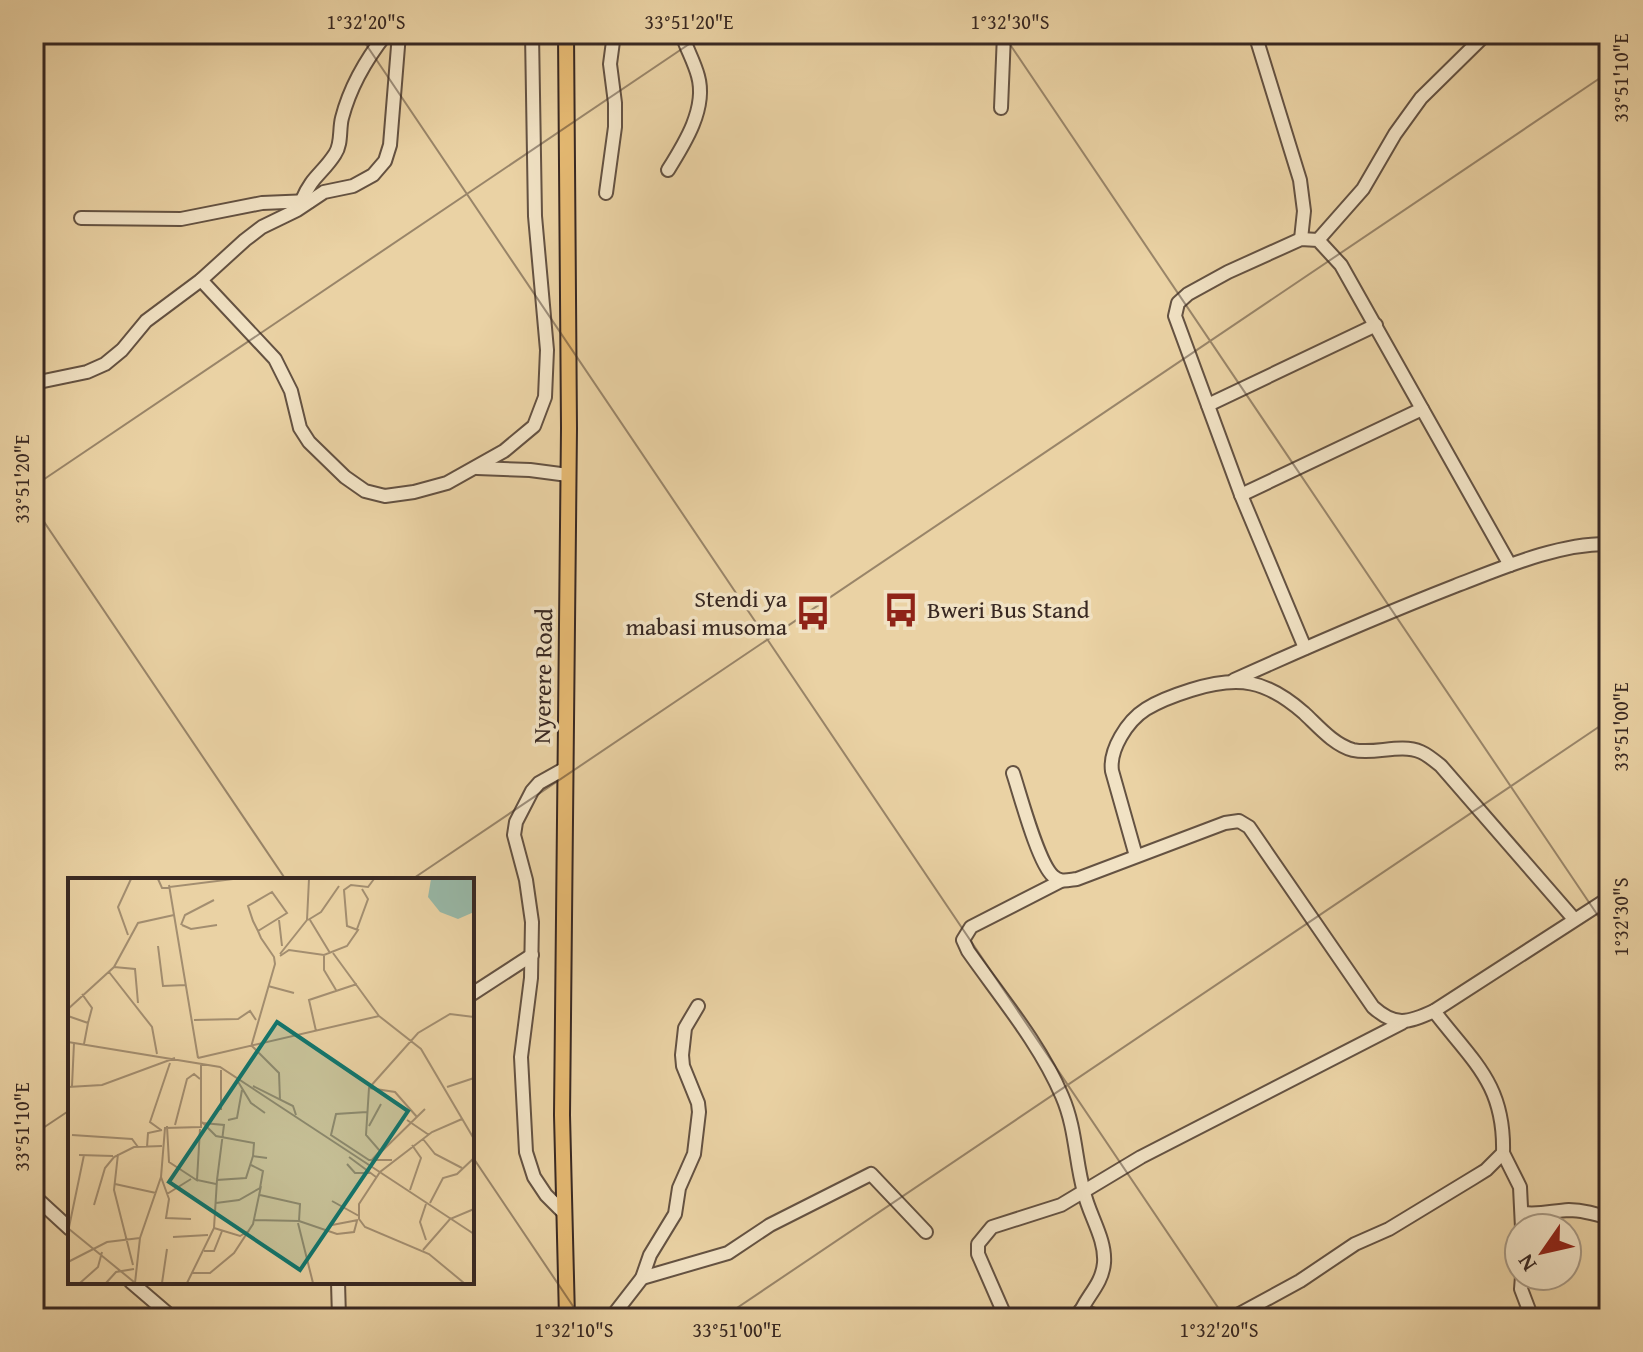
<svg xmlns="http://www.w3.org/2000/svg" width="1643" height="1352" font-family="'Gentium Book Plus',serif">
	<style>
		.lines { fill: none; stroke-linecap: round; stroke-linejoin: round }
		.minor-casing { stroke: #645242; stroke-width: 16 }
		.major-casing { stroke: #382822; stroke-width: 18 }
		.minor { stroke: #f1e2c4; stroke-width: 12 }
		.major { stroke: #e5b972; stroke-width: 14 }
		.ticks { fill: none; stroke: #382822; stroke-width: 2; stroke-opacity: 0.45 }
		.labels { text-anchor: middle; stroke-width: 7; stroke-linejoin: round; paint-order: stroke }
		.poi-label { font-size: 24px; fill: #382822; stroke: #f1e2c4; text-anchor: end }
		.street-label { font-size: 24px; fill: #382822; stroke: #f1e2c4 }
		.inset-road { fill: none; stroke: #a38e70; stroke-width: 2 }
		.view { fill: #0f766e; fill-opacity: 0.15; stroke: #0f766e; stroke-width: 4 }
		.inset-edge { fill: none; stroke: #382822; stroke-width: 4 }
		.neatline { fill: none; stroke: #382822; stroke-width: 3 }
		.ticks-label { font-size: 20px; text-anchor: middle; fill: #382822 }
	</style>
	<rect width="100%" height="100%" fill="#ead2a4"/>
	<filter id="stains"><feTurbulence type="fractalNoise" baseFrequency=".0025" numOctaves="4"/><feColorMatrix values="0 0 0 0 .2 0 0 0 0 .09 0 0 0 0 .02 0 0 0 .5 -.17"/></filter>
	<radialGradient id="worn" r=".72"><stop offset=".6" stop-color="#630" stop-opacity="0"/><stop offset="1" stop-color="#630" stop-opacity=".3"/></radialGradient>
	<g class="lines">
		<g class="minor-casing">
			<g id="minor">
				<path d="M 1255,34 L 1300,180 L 1304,211 L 1301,239"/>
				<path d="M 1001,108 L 1004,34"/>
				<path d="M 668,170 C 685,143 707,108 698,76 C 694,61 686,48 682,34"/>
				<path d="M 606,193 L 615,127 L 615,103 L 610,64 L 614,34"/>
				<path d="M 302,200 C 312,176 323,173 335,154 C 342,144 339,129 342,118 C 350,87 367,58 386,34"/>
				<path d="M 81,218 L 181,219 L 262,203 L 310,201"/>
				<path d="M 1318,240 L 1363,189 L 1395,134 L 1421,98 L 1486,34"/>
				<path d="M 201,280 L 275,359 L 291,391 L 300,428 L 309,442 L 345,477 L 365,491 L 385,496 L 414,492 L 447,483 L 504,451 L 534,426 L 545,397 L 547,350 L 535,216 L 532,34"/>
				<path d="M 34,383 L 87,372 L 105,364 L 122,350 L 146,321 L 201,280 L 245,240 L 262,227 L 297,210 L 324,192 L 353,186 L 373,175 L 385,161 L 390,145 L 399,34"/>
				<path d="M 1208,405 L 1376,325"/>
				<path d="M 477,468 L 530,470 L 568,475"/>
				<path d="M 1241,495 L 1422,409"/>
				<path d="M 1305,648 L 1241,495 L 1175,316 L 1178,303 L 1188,294 L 1228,272 L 1301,239 L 1318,240 L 1341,265 L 1510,565"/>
				<path d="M 1234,680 C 1307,647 1381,615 1455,586 C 1502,568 1559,543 1609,544"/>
				<path d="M 1013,773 C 1020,794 1038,863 1053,876 C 1060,883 1068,880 1077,879 L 1225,823 L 1239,821 L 1249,827 L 1373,1007 C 1395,1027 1408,1023 1434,1011 L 1609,898"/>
				<path d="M 1136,856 L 1112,771 C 1109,750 1127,721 1146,709 C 1159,701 1175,695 1191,690 C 1239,675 1266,680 1304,713 C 1318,726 1334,745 1353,750 C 1375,755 1400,743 1421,752 C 1428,755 1435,761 1441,766 L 1574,919"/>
				<path d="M 1061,881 L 971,927 L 963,940 L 968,951 C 1001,998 1040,1044 1062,1096 C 1076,1128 1075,1160 1084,1192 C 1089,1215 1106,1239 1104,1263 C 1102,1286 1084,1298 1078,1318"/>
				<path d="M 472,994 L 532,955"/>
				<path d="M 1503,1153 L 1520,1187 L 1522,1228"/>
				<path d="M 34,1196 L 70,1229"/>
				<path d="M 564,1213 L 546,1195 L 534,1177 L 526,1152 L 521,1057 L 531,978 L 532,922 L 526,880 L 514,835 L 516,822 L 532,791 L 539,783 L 564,769"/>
				<path d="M 1523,1213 C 1541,1215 1552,1211 1569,1210 C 1583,1210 1596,1214 1609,1218"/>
				<path d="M 1522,1276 L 1521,1289 L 1532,1318"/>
				<path d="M 642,1278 L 728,1253 L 770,1225 L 871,1174 L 926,1232"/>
				<path d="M 131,1282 L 173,1318"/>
				<path d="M 338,1282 L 339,1318"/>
				<path d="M 1080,1311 L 1106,1318"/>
				<path d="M 611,1318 L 642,1278 L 650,1255 L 675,1214 L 679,1188 L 694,1154 L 699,1112 L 698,1103 L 683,1066 L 682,1055 L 685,1028 L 698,1006"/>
				<path d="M 1006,1318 L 978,1254 L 978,1244 L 992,1227 L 1061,1205 L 1141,1157 L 1402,1023"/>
				<path d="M 1232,1318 L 1300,1281 L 1355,1244 L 1389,1229 L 1473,1178 L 1486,1170 L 1503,1153 C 1505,1084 1473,1062 1434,1011"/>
			</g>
		</g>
		<g class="major-casing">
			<path id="major" d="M 566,34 L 569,428 L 562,1115 L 567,1318"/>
		</g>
		<use href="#minor" class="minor"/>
		<use href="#major" class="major"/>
	</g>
	<path class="ticks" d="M 359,34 L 1225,1318M 1003,34 L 1609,932M 34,486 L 704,34M 34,507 L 286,880M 411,880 L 1609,72M 34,1134 L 70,1110M 472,1156 L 581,1318M 722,1318 L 1609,720"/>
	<defs>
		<g id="bus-bare" transform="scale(2.76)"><path d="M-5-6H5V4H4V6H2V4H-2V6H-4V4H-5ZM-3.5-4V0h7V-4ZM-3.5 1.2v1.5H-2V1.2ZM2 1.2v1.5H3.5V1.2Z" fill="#8f2418" stroke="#f1e2c4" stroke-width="2.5" paint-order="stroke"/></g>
	</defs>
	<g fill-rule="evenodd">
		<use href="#bus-bare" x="901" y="610"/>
		<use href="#bus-bare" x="813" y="613"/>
	</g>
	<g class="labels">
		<g class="poi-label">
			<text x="787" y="607">Stendi ya<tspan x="787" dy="28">mabasi musoma</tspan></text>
			<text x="927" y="618" text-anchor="start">Bweri Bus Stand</text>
		</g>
		<g class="street-label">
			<text transform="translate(543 676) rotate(-89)" y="8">Nyerere Road</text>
		</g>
	</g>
	<g transform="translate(68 878)">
		<rect width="406" height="406" fill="#ead2a4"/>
		<path d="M 363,1 L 406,1 L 406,34 L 390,41 L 372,34 L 360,19 Z" fill="#98b8a7"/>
		<path class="inset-road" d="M 90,1 L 94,10 L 165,1M 101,7 L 130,180M 211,42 L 214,68M 240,42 L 253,34 L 271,8M 242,42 L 262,75M 113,47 L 117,37 L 146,22M 114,47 L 123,51 L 149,47M 289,51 L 300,21 L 294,11M 60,57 L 50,29 L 63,1M 90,68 L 95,108 L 118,107M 265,75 L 311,138M 212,76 L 239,42 L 241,1M 256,77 L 256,92 L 268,112M 212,78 L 221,72 L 256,77 L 279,68 L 290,52 L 279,48 L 276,12 L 283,7 L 300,9 L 306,1M 46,89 L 67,91 L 70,125M 41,94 L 84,149 L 89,176M 200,108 L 226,115M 14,116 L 24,130 L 20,145M 0,131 L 46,89 L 70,45 L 106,37M 0,138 L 20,145 L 16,166M 126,142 L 170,141 L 182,133 L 188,142M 248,153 L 241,122 L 289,106M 0,164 L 152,189 L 406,356M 184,168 L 211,195 L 212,222M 183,169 L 207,86 L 206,79 L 193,60 L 190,53 L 185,43 L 180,28 L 204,14 L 219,35 L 190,53M 130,180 L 311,138 L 353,171 L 406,261M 169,202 L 183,225 L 197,235M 4,208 L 6,165M 185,208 L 225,228 L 228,237M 0,209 L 34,207 L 107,180M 379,209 L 406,200M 301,210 L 327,214 L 349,239M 153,232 L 153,192M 299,234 L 268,236 L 263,257 L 301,282 L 324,282M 394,241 L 364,254 L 312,294 L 291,326 L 291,341 L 297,349 L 361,376 L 396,405M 160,242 L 169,240 L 174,212M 339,242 L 361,257M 134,244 L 148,258 L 186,265 L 185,278M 135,245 L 156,247 L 149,302M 107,247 L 119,201 L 126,196 L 132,201M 99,248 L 101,284 L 130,303M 301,248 L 313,226M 132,251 L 129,302 L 148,306M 93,252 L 82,244 L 102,185M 4,257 L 64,261 L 70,269M 355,261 L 367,276 L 394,290M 79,269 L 80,255 L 94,252M 312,275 L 357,231M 50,276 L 46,312 L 65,387M 11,277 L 45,278M 281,279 L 308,299M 303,283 L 312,273 L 298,257 L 301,210 L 350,155 L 382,136 L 406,139M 279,286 L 287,295 L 302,295M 93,299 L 101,321 L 98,340 L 123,341M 47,306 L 88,315M 342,312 L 353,280 L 344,267M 99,316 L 123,301M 264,323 L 291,338M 148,325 L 171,322 L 192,310 L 195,293 L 183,287M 362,325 L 375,300 L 389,296 L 406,280M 26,327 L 37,290 L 46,279 L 66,269 L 94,268M 186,342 L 231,343 L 232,326 L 192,317M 231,343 L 269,356 L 286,354 L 289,343M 230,345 L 245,405M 264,347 L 290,342M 146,350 L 172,358 L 181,353M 1,351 L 66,404M 0,354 L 16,277M 105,359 L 140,357M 358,362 L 352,344 L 358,326M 355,372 L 382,341 L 406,331M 136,373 L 146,373 L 154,353M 0,384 L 39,364 L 72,360M 125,395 L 142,395 L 166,375 L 185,346 L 193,308M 12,405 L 30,389 L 34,374M 38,405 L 48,394 L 66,391M 67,405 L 72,360 L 93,299 L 97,250 L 133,249 L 133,185M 94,405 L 99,371M 119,405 L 146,350 L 149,302 L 178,300 L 185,278 L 199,280"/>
		<path class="view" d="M 209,144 L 340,233 L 232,392 L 101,304 Z"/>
		<rect width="406" height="406" class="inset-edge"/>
	</g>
	<rect width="1643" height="1352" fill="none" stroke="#ead2a4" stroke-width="88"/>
	<g transform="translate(1543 1252) rotate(236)"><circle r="38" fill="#f1e2c4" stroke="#a79883" stroke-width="2"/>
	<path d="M0-6L14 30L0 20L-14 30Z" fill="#8f2418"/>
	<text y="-12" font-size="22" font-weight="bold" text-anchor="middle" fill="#382822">N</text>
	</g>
	<rect x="44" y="44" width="1555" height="1264" class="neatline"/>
	<g class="ticks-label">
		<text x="366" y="29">1°32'20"S</text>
		<text x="689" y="29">33°51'20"E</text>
		<text x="1010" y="29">1°32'30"S</text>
		<text transform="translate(1621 78) rotate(-90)" y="7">33°51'10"E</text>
		<text transform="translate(22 479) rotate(-90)" y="7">33°51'20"E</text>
		<text transform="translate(1621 727) rotate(-90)" y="7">33°51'00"E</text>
		<text transform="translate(1621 917) rotate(-90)" y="7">1°32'30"S</text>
		<text transform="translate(22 1127) rotate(-90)" y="7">33°51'10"E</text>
		<text x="574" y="1337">1°32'10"S</text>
		<text x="737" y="1337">33°51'00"E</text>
		<text x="1219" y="1337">1°32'20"S</text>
	</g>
	<rect width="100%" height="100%" filter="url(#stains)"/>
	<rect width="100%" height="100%" fill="url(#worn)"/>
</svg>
